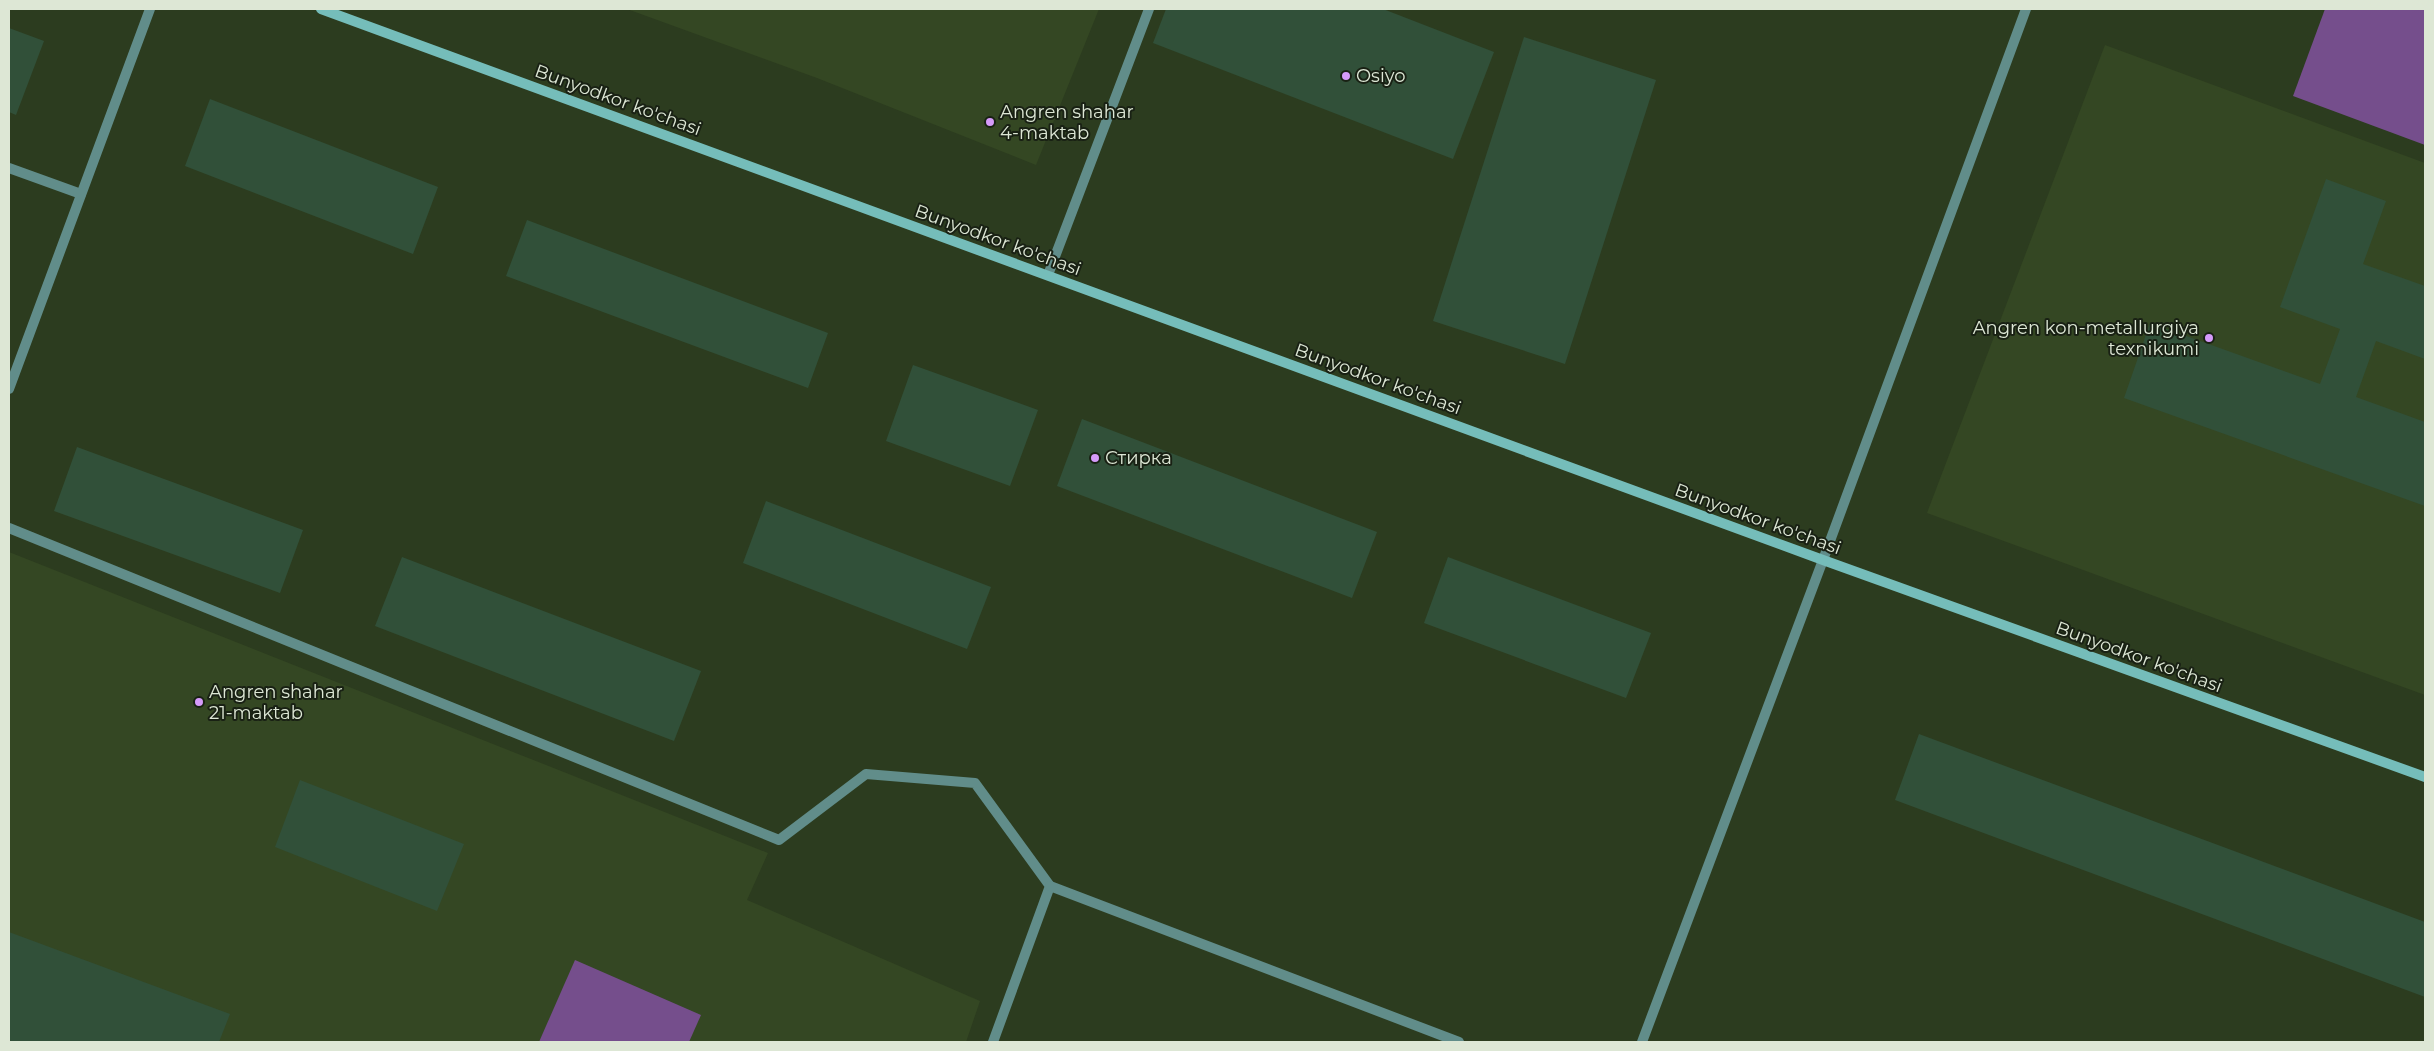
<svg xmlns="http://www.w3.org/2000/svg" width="2434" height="1051" font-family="Montserrat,sans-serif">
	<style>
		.built { fill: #344723 }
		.green { fill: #754e8c }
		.building { fill: #315039 }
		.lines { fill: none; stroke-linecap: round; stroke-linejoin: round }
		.service { stroke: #618d8a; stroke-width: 10 }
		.minor { stroke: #618d8a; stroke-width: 10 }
		.tertiary { stroke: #618d8a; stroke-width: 10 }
		.secondary { stroke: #75bdba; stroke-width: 10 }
		.poi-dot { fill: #d69bfa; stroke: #192114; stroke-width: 2 }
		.labels { text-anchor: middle; stroke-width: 4; stroke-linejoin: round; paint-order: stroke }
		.poi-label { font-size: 18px; fill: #dde7d5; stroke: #192114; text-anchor: start }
		.street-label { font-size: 18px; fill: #dde7d5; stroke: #192114 }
	</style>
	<rect width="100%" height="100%" fill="#2c3c1f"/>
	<g class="built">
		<path d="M 627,9 L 1099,9 L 1036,165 L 817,78 Z"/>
		<path d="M 2105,45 L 2425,163 L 2425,695 L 1927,513 Z"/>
		<path d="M 9,552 L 768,853 L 747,900 L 980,1001 L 966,1042 L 9,1042 Z"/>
	</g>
	<g class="green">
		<path d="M 2325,9 L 2425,9 L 2425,145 L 2293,96 Z"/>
		<path d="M 575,960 L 701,1015 L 689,1042 L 539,1042 Z"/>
	</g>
	<g class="building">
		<path d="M 1166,9 L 1383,9 L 1494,52 L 1453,159 L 1153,43 Z"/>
		<path d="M 9,28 L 44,41 L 16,115 L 9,112 Z"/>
		<path d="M 1524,37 L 1656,80 L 1565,364 L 1433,321 Z"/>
		<path d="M 210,99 L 438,187 L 413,254 L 185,166 Z"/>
		<path d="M 2326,179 L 2386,201 L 2363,264 L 2425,286 L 2425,359 L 2376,341 L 2356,397 L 2425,422 L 2425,506 L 2124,398 L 2150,323 L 2320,384 L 2340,329 L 2280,307 Z"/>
		<path d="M 527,220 L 828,333 L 808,388 L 506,276 Z"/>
		<path d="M 913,365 L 1038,410 L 1010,486 L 886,441 Z"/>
		<path d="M 1082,419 L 1377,532 L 1352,598 L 1057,486 Z"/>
		<path d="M 77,447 L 303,530 L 280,593 L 54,511 Z"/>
		<path d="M 766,501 L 991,587 L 967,649 L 743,563 Z"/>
		<path d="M 402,557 L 701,671 L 674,741 L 375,626 Z"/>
		<path d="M 1448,557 L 1651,633 L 1626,698 L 1424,623 Z"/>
		<path d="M 1919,734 L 2425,922 L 2425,997 L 1895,800 Z"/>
		<path d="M 300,780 L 464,844 L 437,911 L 275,847 Z"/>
		<path d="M 9,932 L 230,1014 L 219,1042 L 9,1042 Z"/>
	</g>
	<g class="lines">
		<g class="service">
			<path d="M 9,168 L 81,194"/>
			<path d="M 1048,275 L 1149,9"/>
			<path d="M 9,528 L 779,840 L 866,774 L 975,783 L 1050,886 L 993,1042"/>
			<path d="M 1050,886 L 1459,1042"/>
		</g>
		<path class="minor" d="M 9,389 L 150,9"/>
		<path class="tertiary" d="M 1642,1042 L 1823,560 L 2026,9"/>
		<path class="secondary" d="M 321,9 L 1823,560 L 2425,777"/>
	</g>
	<g class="poi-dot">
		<circle cx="1346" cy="76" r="5"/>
		<circle cx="990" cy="122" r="5"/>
		<circle cx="2209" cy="338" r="5"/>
		<circle cx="1095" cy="458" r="5"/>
		<circle cx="199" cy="702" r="5"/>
	</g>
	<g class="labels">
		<g class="poi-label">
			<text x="1356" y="82">Osiyo</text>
			<text x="1000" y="118">Angren shahar<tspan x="1000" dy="21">4-maktab</tspan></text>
			<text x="2199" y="334" text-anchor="end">Angren kon-metallurgiya<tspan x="2199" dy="21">texnikumi</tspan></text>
			<text x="1105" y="464">Стирка</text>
			<text x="209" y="698">Angren shahar<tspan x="209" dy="21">21-maktab</tspan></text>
		</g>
		<g class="street-label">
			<text transform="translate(618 100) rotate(20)" y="6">Bunyodkor ko'chasi</text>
			<text transform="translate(998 240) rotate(20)" y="6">Bunyodkor ko'chasi</text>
			<text transform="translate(1378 379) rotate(20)" y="6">Bunyodkor ko'chasi</text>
			<text transform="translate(1758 519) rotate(20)" y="6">Bunyodkor ko'chasi</text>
			<text transform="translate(2139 657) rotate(20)" y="6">Bunyodkor ko'chasi</text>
		</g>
	</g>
	<rect width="2434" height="1051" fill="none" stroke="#dde7d5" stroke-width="20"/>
</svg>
